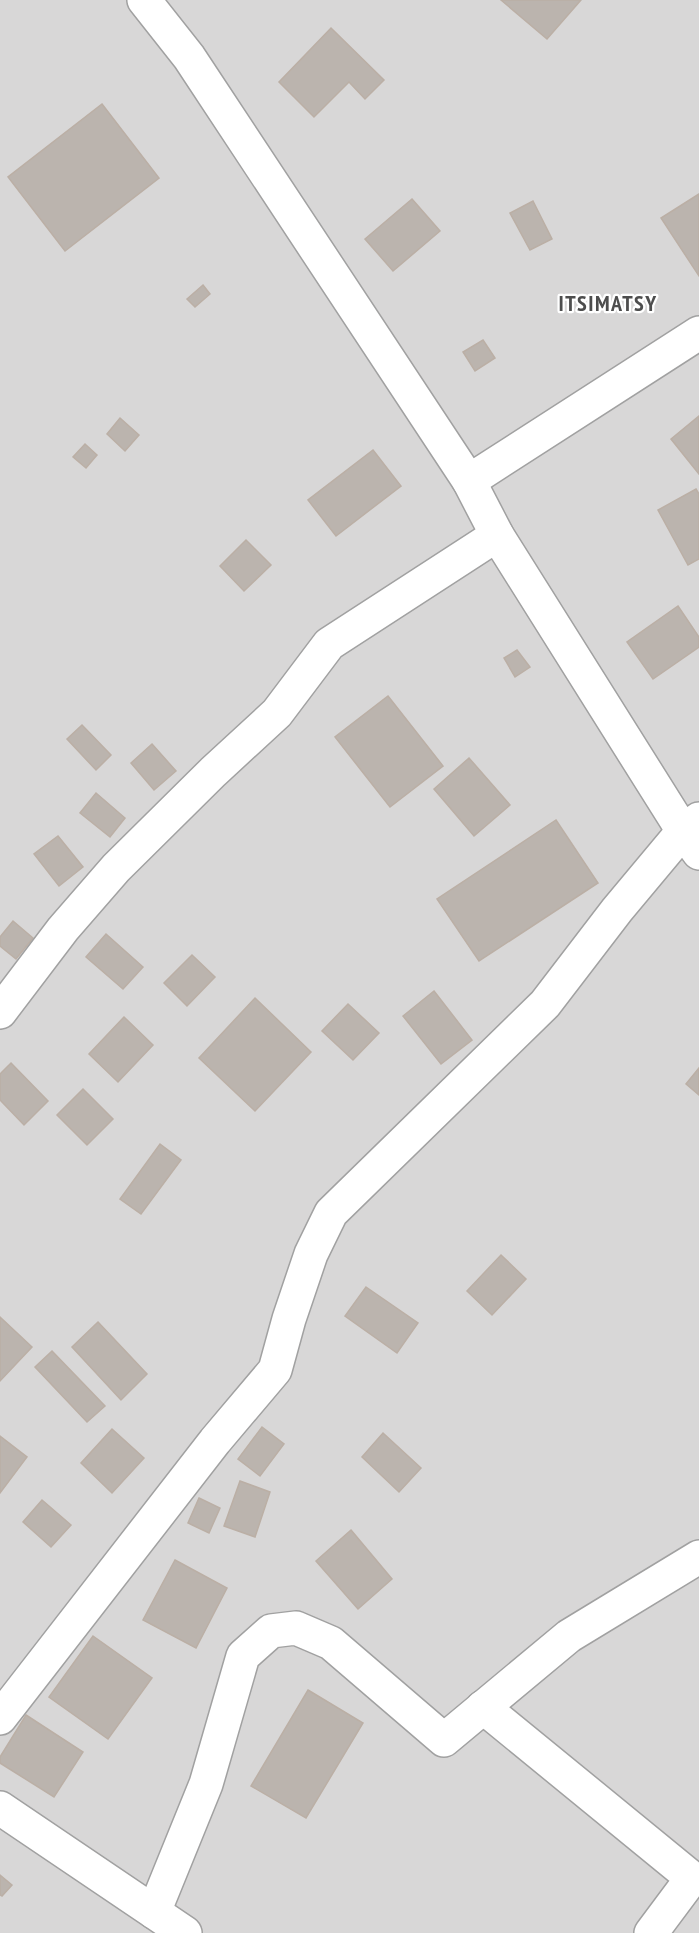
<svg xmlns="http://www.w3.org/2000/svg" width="699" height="1933" font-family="'PT Sans Narrow',sans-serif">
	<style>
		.residential { fill: #d8d7d7 }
		.building { fill: #bbb4ae; stroke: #bbafa5; stroke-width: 1.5 }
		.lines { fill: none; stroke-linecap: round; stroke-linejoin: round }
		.minor-casing { stroke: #a1a1a1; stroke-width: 36 }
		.tertiary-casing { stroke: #a1a1a1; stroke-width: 36 }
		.minor { stroke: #fff; stroke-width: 33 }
		.tertiary { stroke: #fff; stroke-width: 33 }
		.labels { text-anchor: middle; stroke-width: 4.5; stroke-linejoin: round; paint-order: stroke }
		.district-label { font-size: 22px; font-weight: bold; letter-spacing: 1.5px; fill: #4d4d4d; stroke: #fff }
	</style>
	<rect width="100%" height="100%" fill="#ebe8e1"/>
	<rect class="residential" x="0" y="0" width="699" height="1933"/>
	<g class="building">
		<path d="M 501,0 L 581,0 L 547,39 Z"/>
		<path d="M 331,28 L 384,80 L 365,99 L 349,82 L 314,117 L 279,82 Z"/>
		<path d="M 102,104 L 159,178 L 65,251 L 8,177 Z"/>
		<path d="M 699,194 L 699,276 L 661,218 Z"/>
		<path d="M 412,199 L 440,231 L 393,271 L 365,239 Z"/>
		<path d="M 533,201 L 552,239 L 530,250 L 510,213 Z"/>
		<path d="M 203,285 L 210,294 L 195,307 L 187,299 Z"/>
		<path d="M 483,340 L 495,358 L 475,371 L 463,352 Z"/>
		<path d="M 699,416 L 699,474 L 671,439 Z"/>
		<path d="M 120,418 L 139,435 L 125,451 L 107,434 Z"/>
		<path d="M 85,444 L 97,455 L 86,468 L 73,457 Z"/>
		<path d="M 373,450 L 401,486 L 336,536 L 308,500 Z"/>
		<path d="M 696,489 L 699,494 L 699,559 L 688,565 L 658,510 Z"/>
		<path d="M 246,540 L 271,565 L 244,591 L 220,566 Z"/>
		<path d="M 678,606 L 699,637 L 699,647 L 653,679 L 627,642 Z"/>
		<path d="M 517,650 L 530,667 L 515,677 L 504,658 Z"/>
		<path d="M 388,696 L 443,766 L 390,807 L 335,737 Z"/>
		<path d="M 82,725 L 111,755 L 96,770 L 67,739 Z"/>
		<path d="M 152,744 L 176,771 L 154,790 L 131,763 Z"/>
		<path d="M 469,758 L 510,805 L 474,836 L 434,789 Z"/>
		<path d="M 96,793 L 125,818 L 110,837 L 80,813 Z"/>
		<path d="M 556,820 L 598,883 L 479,961 L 437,899 Z"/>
		<path d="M 58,836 L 83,867 L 59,886 L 34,854 Z"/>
		<path d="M 13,921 L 33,938 L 16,959 L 0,946 L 0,937 Z"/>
		<path d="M 106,934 L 143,967 L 123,989 L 86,957 Z"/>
		<path d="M 192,955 L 215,977 L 187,1006 L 164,983 Z"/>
		<path d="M 434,991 L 472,1040 L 441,1064 L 403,1016 Z"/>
		<path d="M 255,998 L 311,1052 L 255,1111 L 199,1058 Z"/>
		<path d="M 348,1004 L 379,1033 L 353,1060 L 322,1031 Z"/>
		<path d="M 124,1017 L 153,1045 L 118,1082 L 89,1054 Z"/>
		<path d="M 11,1063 L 48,1101 L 24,1125 L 0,1100 L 0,1074 Z"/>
		<path d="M 699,1068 L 699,1095 L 686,1084 Z"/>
		<path d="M 83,1089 L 113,1119 L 87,1145 L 57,1115 Z"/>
		<path d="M 160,1144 L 181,1160 L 141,1214 L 120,1199 Z"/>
		<path d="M 501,1255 L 526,1279 L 492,1315 L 467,1291 Z"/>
		<path d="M 366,1287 L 418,1323 L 397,1353 L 345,1316 Z"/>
		<path d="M 0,1317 L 32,1347 L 0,1381 Z"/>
		<path d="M 98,1322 L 147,1374 L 121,1400 L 72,1347 Z"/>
		<path d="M 52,1351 L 105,1406 L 87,1422 L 35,1367 Z"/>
		<path d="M 262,1427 L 284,1444 L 260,1476 L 238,1459 Z"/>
		<path d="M 112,1429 L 144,1458 L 112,1493 L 81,1463 Z"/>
		<path d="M 383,1433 L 421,1468 L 399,1492 L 362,1457 Z"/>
		<path d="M 0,1436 L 27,1457 L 0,1493 Z"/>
		<path d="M 240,1481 L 270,1492 L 255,1537 L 224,1526 Z"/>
		<path d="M 199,1498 L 220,1508 L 209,1533 L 188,1523 Z"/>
		<path d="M 42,1500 L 71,1525 L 51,1547 L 23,1522 Z"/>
		<path d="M 351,1530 L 392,1579 L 358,1609 L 316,1561 Z"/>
		<path d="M 175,1560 L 227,1588 L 196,1648 L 143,1620 Z"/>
		<path d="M 93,1636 L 152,1678 L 108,1739 L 49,1697 Z"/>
		<path d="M 308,1690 L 363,1723 L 306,1818 L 251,1786 Z"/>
		<path d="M 26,1715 L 83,1752 L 54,1797 L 0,1763 L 0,1757 Z"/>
		<path d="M 0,1875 L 12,1885 L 2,1896 L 0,1895 Z"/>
	</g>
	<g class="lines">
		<g class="minor-casing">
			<g id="minor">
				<path d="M 469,481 L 699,333"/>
				<path d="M 0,1012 L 63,929 L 116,868 L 213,772 L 277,713 L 329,644 L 497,535"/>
				<path d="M 483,1707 L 692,1878 L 651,1933"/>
				<path d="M 0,1718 L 215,1441 L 275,1370 L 289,1319 L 311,1254 L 331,1213 L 545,1004 L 617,910 L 683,831 L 699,819"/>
				<path d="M 0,1808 L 185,1933"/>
				<path d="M 154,1912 L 206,1784 L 243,1656 L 271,1631 L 296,1628 L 331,1643 L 444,1740 L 569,1636 L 699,1557"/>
			</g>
		</g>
		<g class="tertiary-casing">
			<path id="tertiary" d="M 144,0 L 189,57 L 469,481 L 497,535 L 683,831 L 699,853"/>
		</g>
		<use href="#minor" class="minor"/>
		<use href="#tertiary" class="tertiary"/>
	</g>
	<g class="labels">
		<g class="district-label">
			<text x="608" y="311">ITSIMATSY</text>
		</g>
	</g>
</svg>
